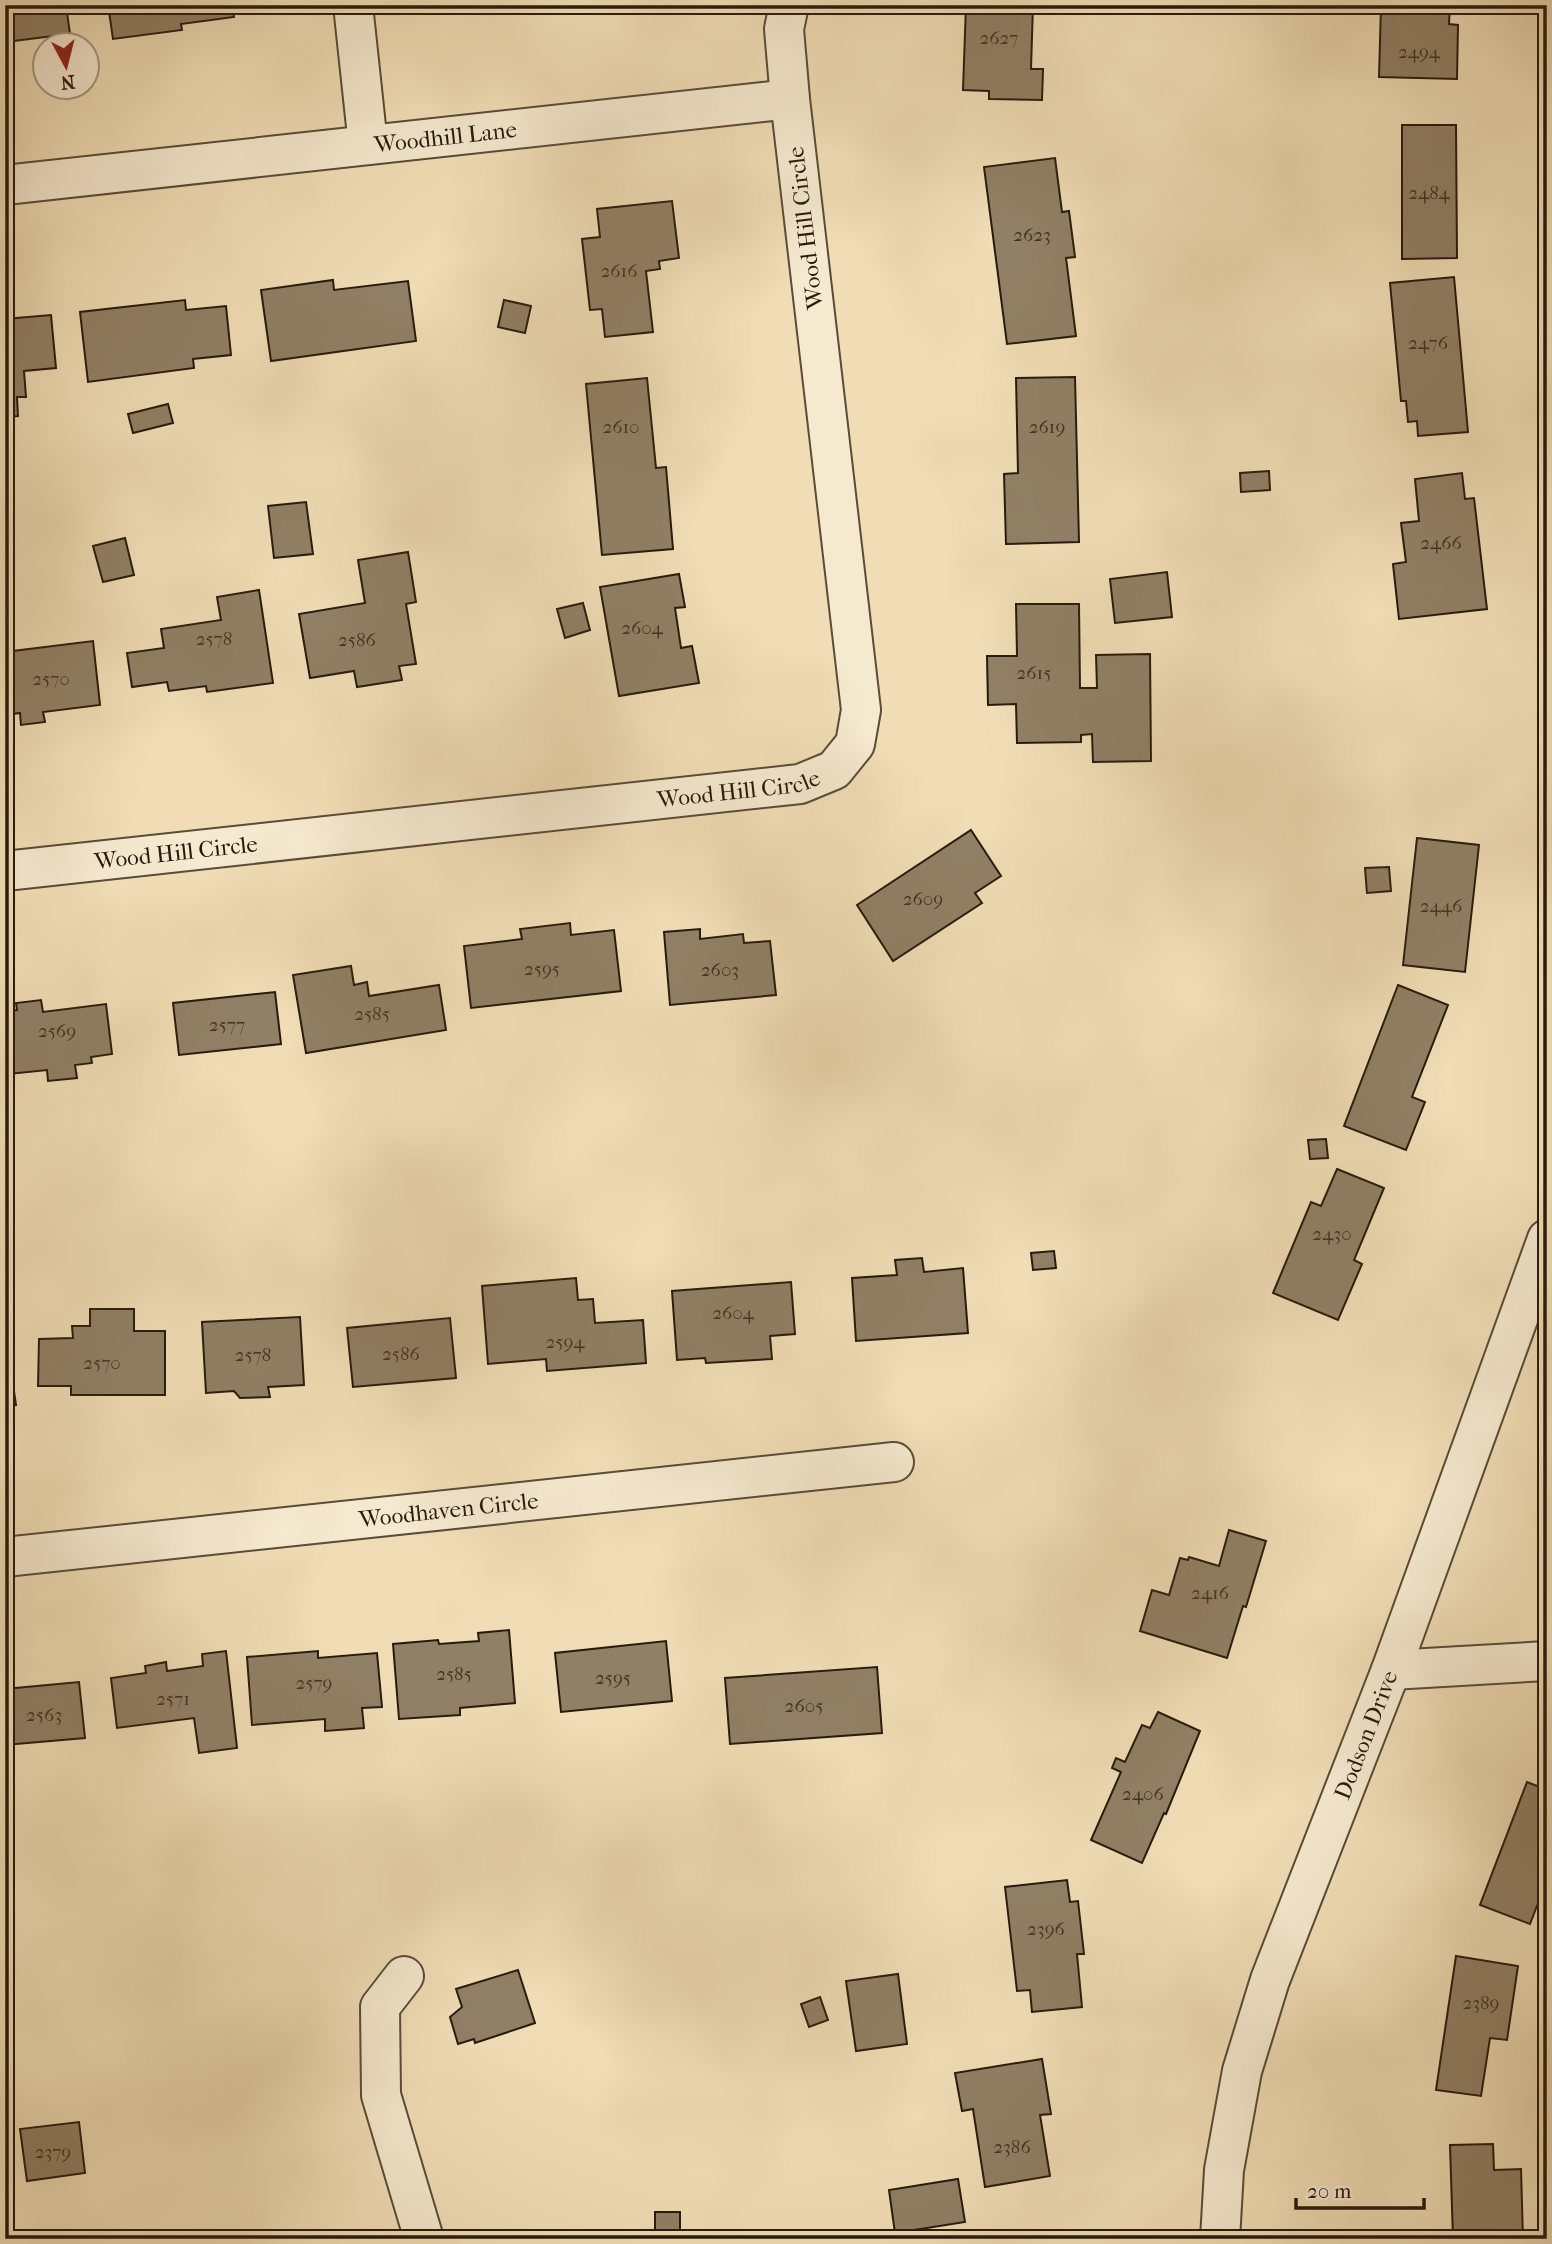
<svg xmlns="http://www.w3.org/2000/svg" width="1552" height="2244" font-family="'IM FELL French Canon',serif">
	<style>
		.building { fill: #908065; stroke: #271b0e; stroke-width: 2 }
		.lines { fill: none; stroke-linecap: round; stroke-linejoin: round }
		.minor-casing { stroke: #594c38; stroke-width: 42 }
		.minor { stroke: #f5e9cf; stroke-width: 38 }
		.labels { text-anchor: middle; stroke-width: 7; stroke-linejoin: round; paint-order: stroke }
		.number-label { font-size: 19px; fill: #413424 }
		.street-label { font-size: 23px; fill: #271b0e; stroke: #f5e9cf }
	</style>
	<rect width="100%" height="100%" fill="#f0ddb5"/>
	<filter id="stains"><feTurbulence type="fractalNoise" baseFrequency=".00286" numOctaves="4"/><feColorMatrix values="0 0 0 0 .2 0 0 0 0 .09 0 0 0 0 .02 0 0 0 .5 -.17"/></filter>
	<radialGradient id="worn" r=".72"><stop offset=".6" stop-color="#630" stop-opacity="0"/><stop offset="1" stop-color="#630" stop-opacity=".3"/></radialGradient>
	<g class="building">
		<path d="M 5,5 L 66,5 L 70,34 L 5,42 Z"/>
		<path d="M 108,5 L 232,5 L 234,17 L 181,24 L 182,30 L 113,39 Z"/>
		<path d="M 966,5 L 1033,5 L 1031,69 L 1043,69 L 1042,100 L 989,99 L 989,91 L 963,90 Z"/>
		<path d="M 1381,5 L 1450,5 L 1449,24 L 1458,25 L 1457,79 L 1379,77 Z"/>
		<path d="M 1402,125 L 1456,125 L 1457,258 L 1402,259 Z"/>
		<path d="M 1055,158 L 1062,212 L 1069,211 L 1075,257 L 1066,258 L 1076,336 L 1007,344 L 984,167 Z"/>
		<path d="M 672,201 L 679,258 L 659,261 L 660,269 L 646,271 L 653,332 L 605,337 L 602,309 L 590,310 L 582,239 L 600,237 L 597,209 Z"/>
		<path d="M 1454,277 L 1468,432 L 1418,436 L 1417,421 L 1408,422 L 1406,401 L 1401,401 L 1390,283 Z"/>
		<path d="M 333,280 L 334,290 L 408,281 L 416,341 L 271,361 L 261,290 Z"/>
		<path d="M 185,300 L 186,310 L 226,306 L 231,355 L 193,359 L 194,368 L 88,382 L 80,312 Z"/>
		<path d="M 504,300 L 531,306 L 525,333 L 498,327 Z"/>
		<path d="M 51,315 L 56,368 L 24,371 L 26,397 L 17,397 L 18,416 L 5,417 L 5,319 Z"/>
		<path d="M 1075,377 L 1079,542 L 1006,544 L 1004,474 L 1018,473 L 1016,378 Z"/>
		<path d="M 647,378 L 656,468 L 666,467 L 673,549 L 602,555 L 586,384 Z"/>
		<path d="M 168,404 L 173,423 L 133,433 L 128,414 Z"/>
		<path d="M 1269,471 L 1270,490 L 1241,492 L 1240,473 Z"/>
		<path d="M 1462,473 L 1465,499 L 1474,498 L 1487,609 L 1399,619 L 1393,564 L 1406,562 L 1401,523 L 1419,521 L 1415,479 Z"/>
		<path d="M 306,502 L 313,554 L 274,558 L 268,506 Z"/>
		<path d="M 125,538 L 134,575 L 103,582 L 93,546 Z"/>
		<path d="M 408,552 L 416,602 L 406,604 L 416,664 L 399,666 L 402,680 L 357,687 L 354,671 L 310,678 L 299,614 L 365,603 L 358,560 Z"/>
		<path d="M 1167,572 L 1172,617 L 1115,623 L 1110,579 Z"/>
		<path d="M 679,574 L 685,607 L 675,608 L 681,648 L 692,646 L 699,683 L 619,696 L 600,587 Z"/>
		<path d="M 259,590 L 273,683 L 207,692 L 206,686 L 169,691 L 167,682 L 132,687 L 127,653 L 164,648 L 161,629 L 221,620 L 217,597 Z"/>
		<path d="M 583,603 L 590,630 L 565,638 L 557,609 Z"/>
		<path d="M 1016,604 L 1079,604 L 1080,688 L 1097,688 L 1096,655 L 1150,654 L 1151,761 L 1093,762 L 1092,734 L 1081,735 L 1081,742 L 1017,743 L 1016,704 L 988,705 L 987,656 L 1017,656 Z"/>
		<path d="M 93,641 L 100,705 L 43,712 L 45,722 L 21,725 L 20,713 L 5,715 L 5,652 Z"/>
		<path d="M 971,830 L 1001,876 L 975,893 L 982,903 L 893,961 L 857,905 Z"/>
		<path d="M 1417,838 L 1479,845 L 1465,972 L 1403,965 Z"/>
		<path d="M 1389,867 L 1391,891 L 1367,893 L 1365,868 Z"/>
		<path d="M 570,923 L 571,935 L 614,930 L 621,991 L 471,1008 L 464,946 L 522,939 L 520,929 Z"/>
		<path d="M 700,929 L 700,939 L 743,934 L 744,943 L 770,941 L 776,995 L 670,1005 L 664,932 Z"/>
		<path d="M 351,966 L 354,985 L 367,982 L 369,996 L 439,985 L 446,1030 L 306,1053 L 293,975 Z"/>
		<path d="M 1398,985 L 1448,1005 L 1412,1097 L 1425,1102 L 1406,1150 L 1344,1126 Z"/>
		<path d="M 275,992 L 281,1044 L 179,1055 L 173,1003 Z"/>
		<path d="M 41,1000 L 43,1012 L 106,1004 L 112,1054 L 91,1057 L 92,1063 L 75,1065 L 77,1078 L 48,1081 L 47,1070 L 9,1074 L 5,1048 L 5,1012 L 17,1010 L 16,1003 Z"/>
		<path d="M 1326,1139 L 1328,1158 L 1310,1159 L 1308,1140 Z"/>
		<path d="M 1337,1169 L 1384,1188 L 1354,1260 L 1362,1264 L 1338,1320 L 1273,1293 L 1311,1202 L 1321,1206 Z"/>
		<path d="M 1054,1251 L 1056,1268 L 1033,1270 L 1031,1253 Z"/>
		<path d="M 922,1258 L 924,1272 L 963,1268 L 968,1333 L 856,1341 L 852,1278 L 897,1275 L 895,1260 Z"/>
		<path d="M 576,1278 L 578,1300 L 593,1299 L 595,1323 L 643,1320 L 646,1363 L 547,1371 L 546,1359 L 488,1364 L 482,1286 Z"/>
		<path d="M 791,1282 L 795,1334 L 770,1336 L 772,1359 L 706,1363 L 705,1358 L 677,1360 L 672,1291 Z"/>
		<path d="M 90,1309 L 134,1309 L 134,1331 L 165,1331 L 165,1395 L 71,1395 L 71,1386 L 38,1386 L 39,1339 L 73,1338 L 72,1326 L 90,1326 Z"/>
		<path d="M 300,1317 L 304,1385 L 268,1387 L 270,1397 L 240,1398 L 234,1391 L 206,1393 L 202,1322 Z"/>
		<path d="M 450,1318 L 456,1378 L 353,1387 L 347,1328 Z"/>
		<path d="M 5,1349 L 8,1349 L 16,1405 L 5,1406 Z"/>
		<path d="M 1229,1530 L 1266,1541 L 1246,1607 L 1243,1606 L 1227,1658 L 1140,1631 L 1152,1590 L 1169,1595 L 1180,1558 L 1188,1560 L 1189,1557 L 1219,1566 Z"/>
		<path d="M 509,1630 L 515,1703 L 460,1708 L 460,1715 L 399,1719 L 393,1644 L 438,1640 L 439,1644 L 479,1641 L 478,1633 Z"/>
		<path d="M 666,1641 L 672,1701 L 561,1712 L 555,1653 Z"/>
		<path d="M 226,1651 L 237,1748 L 199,1753 L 194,1718 L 117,1728 L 111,1678 L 146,1673 L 145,1666 L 166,1662 L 167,1671 L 203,1666 L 202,1654 Z"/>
		<path d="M 318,1651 L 318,1658 L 377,1653 L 382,1707 L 362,1708 L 364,1728 L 325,1731 L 325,1719 L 252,1725 L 247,1657 Z"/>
		<path d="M 877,1667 L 882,1733 L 730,1744 L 725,1678 Z"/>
		<path d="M 79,1682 L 85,1738 L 5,1745 L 5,1689 Z"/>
		<path d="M 1158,1712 L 1200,1731 L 1166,1814 L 1164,1813 L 1142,1863 L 1091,1840 L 1121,1772 L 1112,1768 L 1116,1758 L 1125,1762 L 1142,1725 L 1150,1728 Z"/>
		<path d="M 1527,1782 L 1547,1790 L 1547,1880 L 1530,1924 L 1480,1905 Z"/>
		<path d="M 1067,1880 L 1070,1902 L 1078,1901 L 1084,1954 L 1077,1954 L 1082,2007 L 1032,2012 L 1030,1990 L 1017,1991 L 1005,1887 Z"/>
		<path d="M 1456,1956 L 1518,1966 L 1507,2040 L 1490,2038 L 1481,2096 L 1436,2090 Z"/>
		<path d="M 518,1970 L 535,2023 L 475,2043 L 474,2039 L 458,2044 L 450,2017 L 462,2007 L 456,1989 Z"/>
		<path d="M 898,1974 L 907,2044 L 856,2051 L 846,1981 Z"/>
		<path d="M 820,1997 L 828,2020 L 809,2027 L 801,2004 Z"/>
		<path d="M 1042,2059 L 1051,2114 L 1040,2115 L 1050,2176 L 985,2187 L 973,2109 L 962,2111 L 955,2073 Z"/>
		<path d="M 79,2122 L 85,2173 L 27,2181 L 20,2129 Z"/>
		<path d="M 1493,2144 L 1494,2170 L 1521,2169 L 1523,2239 L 1453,2239 L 1450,2145 Z"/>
		<path d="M 958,2179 L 965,2222 L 895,2233 L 889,2190 Z"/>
		<rect x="655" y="2212" width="25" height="27"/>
	</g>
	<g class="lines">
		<g class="minor-casing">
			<g id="minor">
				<path d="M 353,5 L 368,145"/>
				<path id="s1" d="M 5,185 L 790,99"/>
				<path id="s2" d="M 5,871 L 800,784 L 834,770 L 855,744 L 861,710 L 790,99 L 784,29 L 789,5"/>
				<path id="s3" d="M 5,1557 L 894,1462"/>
				<path d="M 1391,1670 L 1547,1661"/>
				<path d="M 404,1976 L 380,2007 L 381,2095 L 424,2239"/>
				<path id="s4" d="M 1220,2239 L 1224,2170 L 1242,2071 L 1270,1980 L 1391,1670 L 1547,1239"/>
			</g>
		</g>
		<use href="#minor" class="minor"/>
	</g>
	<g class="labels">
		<g class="number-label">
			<text x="999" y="44">2627</text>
			<text x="1419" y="58">2494</text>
			<text x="1429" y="199">2484</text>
			<text x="1032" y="241">2623</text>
			<text x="619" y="277">2616</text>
			<text x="1428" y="349">2476</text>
			<text x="621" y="433">2610</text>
			<text x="1047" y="433">2619</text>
			<text x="1441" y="549">2466</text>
			<text x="642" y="634">2604</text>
			<text x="214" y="645">2578</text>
			<text x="357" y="646">2586</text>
			<text x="1034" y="679">2615</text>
			<text x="51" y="685">2570</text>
			<text x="923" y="905">2609</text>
			<text x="1441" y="912">2446</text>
			<text x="542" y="975">2595</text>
			<text x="720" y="976">2603</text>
			<text x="372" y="1020">2585</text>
			<text x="227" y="1031">2577</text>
			<text x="57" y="1037">2569</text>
			<text x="1332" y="1240">2430</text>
			<text x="733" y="1319">2604</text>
			<text x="565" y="1348">2594</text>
			<text x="401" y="1360">2586</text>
			<text x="253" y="1361">2578</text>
			<text x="102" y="1369">2570</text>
			<text x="1210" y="1599">2416</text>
			<text x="454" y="1680">2585</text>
			<text x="613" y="1684">2595</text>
			<text x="314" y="1689">2579</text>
			<text x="173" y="1705">2571</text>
			<text x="804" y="1712">2605</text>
			<text x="44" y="1721">2563</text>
			<text x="1143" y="1800">2406</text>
			<text x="1046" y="1935">2396</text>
			<text x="1481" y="2009">2389</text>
			<text x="1012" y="2153">2386</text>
			<text x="53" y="2158">2379</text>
		</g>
		<g class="street-label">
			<text dy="8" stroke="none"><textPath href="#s1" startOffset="443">Woodhill Lane</textPath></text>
			<text transform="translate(805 228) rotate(-97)" y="8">Wood Hill Circle</text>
			<text dy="8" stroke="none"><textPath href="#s2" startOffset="738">Wood Hill Circle</textPath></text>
			<text dy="8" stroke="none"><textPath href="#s2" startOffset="172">Wood Hill Circle</textPath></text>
			<text dy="8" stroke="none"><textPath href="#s3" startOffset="446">Woodhaven Circle</textPath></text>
			<text dy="8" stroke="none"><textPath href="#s4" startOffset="528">Dodson Drive</textPath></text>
		</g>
	</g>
	<rect width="1552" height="2244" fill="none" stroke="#f0ddb5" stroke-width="28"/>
	<rect x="7" y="7" width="1538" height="2230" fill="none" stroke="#271b0e" stroke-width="3.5"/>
	<rect x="14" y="14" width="1524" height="2216" fill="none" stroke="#271b0e" stroke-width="2"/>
	<g transform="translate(66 66) rotate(173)"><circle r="33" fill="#f5e9cf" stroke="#a39782" stroke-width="2"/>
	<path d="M0-5L12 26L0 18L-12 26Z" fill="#8f2418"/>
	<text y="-10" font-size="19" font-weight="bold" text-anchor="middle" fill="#271b0e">N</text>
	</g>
	<path d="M1296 2198v10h128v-10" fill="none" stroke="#271b0e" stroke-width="3.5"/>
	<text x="1307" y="2198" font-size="21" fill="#271b0e" stroke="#f5e9cf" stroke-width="5" paint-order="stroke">20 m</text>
	<rect width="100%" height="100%" filter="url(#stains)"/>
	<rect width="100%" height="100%" fill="url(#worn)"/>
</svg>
